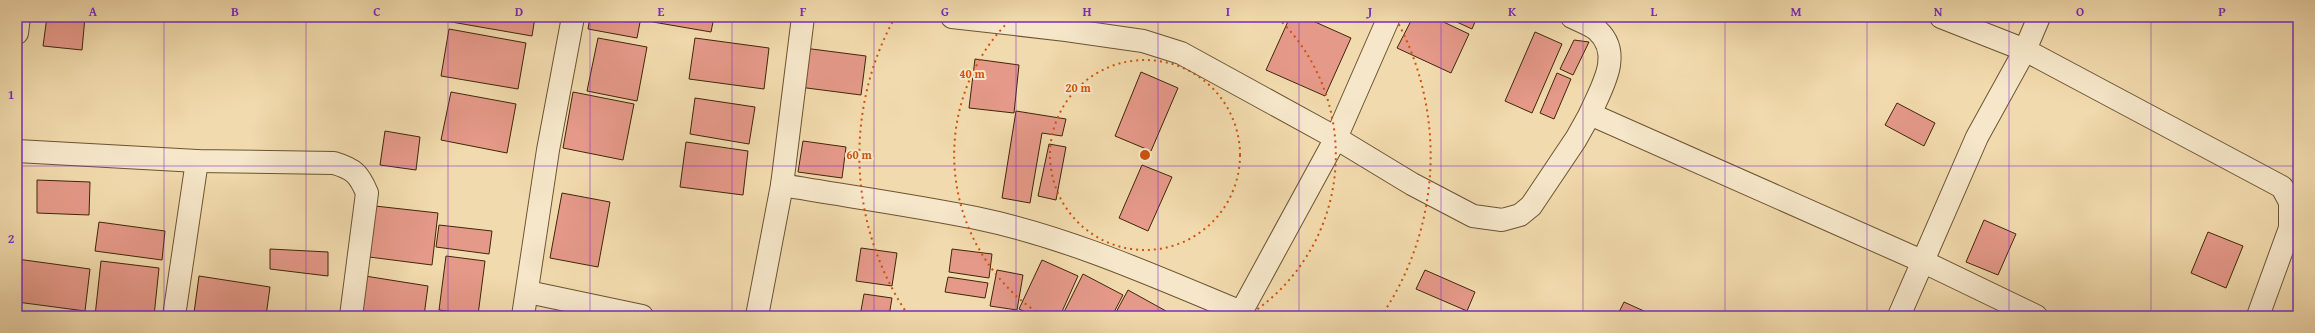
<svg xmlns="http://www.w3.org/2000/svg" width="2315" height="333" font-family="'Gentium Book Plus',serif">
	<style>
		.building { fill: #e59989; stroke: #3f2708 }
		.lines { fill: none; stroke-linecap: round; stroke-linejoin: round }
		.minor-casing { stroke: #6c5431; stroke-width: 24 }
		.minor { stroke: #f6e7ca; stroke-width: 22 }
		.grid { fill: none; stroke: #7b2cbf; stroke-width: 1; stroke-opacity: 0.55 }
		.ring { fill: none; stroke: #cf520b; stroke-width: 2; stroke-dasharray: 2 4 }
		.centre { fill: #cf520b; stroke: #f6e7ca; stroke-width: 2 }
		.ring-label { font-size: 12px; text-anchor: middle; font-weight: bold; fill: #cf520b; stroke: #f6e7ca; stroke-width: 4; stroke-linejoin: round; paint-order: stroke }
		.neatline { fill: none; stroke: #7b2cbf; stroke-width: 1.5 }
		.grid-label { font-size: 13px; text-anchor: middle; font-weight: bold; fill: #7b2cbf }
	</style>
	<rect width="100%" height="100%" fill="#f1daad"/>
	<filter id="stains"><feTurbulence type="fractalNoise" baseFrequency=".005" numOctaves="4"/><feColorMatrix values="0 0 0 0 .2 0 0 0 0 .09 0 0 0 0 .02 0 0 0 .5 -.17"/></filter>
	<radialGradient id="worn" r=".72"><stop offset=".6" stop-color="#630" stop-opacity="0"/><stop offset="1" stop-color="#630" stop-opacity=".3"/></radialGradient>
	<g class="building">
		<path d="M 47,17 L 85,17 L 82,50 L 43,46 Z"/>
		<path d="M 441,17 L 535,17 L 532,36 L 440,20 Z"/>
		<path d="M 590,17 L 641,17 L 637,38 L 588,29 Z"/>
		<path d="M 654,17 L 714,17 L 711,32 L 653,22 Z"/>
		<path d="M 1290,17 L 1304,17 L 1351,38 L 1325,96 L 1266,70 Z"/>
		<path d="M 1413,17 L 1433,17 L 1469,34 L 1451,73 L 1397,48 Z"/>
		<path d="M 1446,17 L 1477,17 L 1472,29 Z"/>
		<path d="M 449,29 L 526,43 L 518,89 L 441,76 Z"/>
		<path d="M 1535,32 L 1562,44 L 1532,113 L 1505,101 Z"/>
		<path d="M 598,38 L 647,47 L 637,101 L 587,91 Z"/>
		<path d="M 695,38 L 769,48 L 764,89 L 689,79 Z"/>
		<path d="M 1574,40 L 1589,42 L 1573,75 L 1560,69 Z"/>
		<path d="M 804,48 L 866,56 L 861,95 L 799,87 Z"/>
		<path d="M 975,59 L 1019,65 L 1014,113 L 969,108 Z"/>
		<path d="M 1141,72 L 1178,88 L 1151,151 L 1115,136 Z"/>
		<path d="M 1557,73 L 1571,79 L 1554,119 L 1540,113 Z"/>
		<path d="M 451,92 L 516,104 L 507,153 L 441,140 Z"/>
		<path d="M 573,92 L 634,104 L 623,160 L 563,148 Z"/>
		<path d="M 695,98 L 755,107 L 749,144 L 690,134 Z"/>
		<path d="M 1897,103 L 1935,123 L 1924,146 L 1885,125 Z"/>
		<path d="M 1016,111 L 1066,119 L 1062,136 L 1042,133 L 1030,203 L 1002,198 Z"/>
		<path d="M 385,131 L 420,137 L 416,170 L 380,165 Z"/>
		<path d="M 803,141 L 846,147 L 842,178 L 798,172 Z"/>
		<path d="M 686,142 L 748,151 L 743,195 L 680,187 Z"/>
		<path d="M 1049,144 L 1066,147 L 1056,200 L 1038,196 Z"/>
		<path d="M 1142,165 L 1172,177 L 1148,231 L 1119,218 Z"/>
		<path d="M 37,180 L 90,182 L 89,215 L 37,213 Z"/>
		<path d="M 562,193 L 610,202 L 598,267 L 550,258 Z"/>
		<path d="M 375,206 L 438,213 L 432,265 L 369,257 Z"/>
		<path d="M 1984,220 L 2016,234 L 1998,275 L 1966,262 Z"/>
		<path d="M 99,222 L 165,231 L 162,260 L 95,251 Z"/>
		<path d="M 439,225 L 492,231 L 489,254 L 436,247 Z"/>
		<path d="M 2208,232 L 2243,246 L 2226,288 L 2191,273 Z"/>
		<path d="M 861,248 L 897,253 L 892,286 L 856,281 Z"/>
		<path d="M 270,249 L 328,252 L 328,276 L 270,269 Z"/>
		<path d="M 952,249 L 992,254 L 989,278 L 949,272 Z"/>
		<path d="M 446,256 L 485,261 L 478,315 L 439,310 Z"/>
		<path d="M 17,259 L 90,269 L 85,311 L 17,302 Z"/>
		<path d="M 1042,260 L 1078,276 L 1060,316 L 1034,316 L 1019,309 Z"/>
		<path d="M 101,261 L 159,268 L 154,316 L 95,316 Z"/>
		<path d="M 997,270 L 1023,275 L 1017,310 L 990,306 Z"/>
		<path d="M 1425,270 L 1475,292 L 1467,311 L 1416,289 Z"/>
		<path d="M 1083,274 L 1123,295 L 1112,316 L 1062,316 Z"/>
		<path d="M 199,276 L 270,287 L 266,316 L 214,316 L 194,313 Z"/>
		<path d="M 365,276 L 428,286 L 424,316 L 359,316 Z"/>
		<path d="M 948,277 L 988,283 L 985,298 L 945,292 Z"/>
		<path d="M 1128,290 L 1166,311 L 1164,316 L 1114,316 Z"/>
		<path d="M 864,294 L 892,298 L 889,316 L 860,316 Z"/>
		<path d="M 1624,302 L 1655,316 L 1617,316 Z"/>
	</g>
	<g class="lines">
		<g class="minor-casing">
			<g id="minor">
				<path d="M 952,17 L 1066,30 L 1143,41 L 1181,53 L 1336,138 L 1412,184 L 1473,216 L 1502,220 L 1520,215 L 1531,206 L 1576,139 L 1590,114 L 1924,262 L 2036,316"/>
				<path d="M 1572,17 C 1580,21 1591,25 1597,30 C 1624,54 1601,88 1590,114"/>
				<path d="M 2039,17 L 2025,50 L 2282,187 L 2290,202 L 2290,228 L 2258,316"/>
				<path d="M 17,33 L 19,17"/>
				<path d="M 17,151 L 197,161 L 334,163 C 354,169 359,174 367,193 L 351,316"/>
				<path d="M 782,185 C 846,196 912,205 976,218 C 1068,237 1154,276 1241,312"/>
				<path d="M 528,292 L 642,316"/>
				<path d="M 174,316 L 197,161"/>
				<path d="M 523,316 L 548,150 L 573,17"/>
				<path d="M 757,316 L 782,185 L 803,17"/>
				<path d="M 1239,316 L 1336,138 L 1389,17"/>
				<path d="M 1899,316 L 1977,137 L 2025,50 L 1941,17"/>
			</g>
		</g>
		<use href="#minor" class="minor"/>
	</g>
	<path class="grid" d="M 164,17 L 164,316M 306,17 L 306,316M 448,17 L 448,316M 590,17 L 590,316M 732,17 L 732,316M 874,17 L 874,316M 1016,17 L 1016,316M 1158,17 L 1158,316M 1299,17 L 1299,316M 1441,17 L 1441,316M 1583,17 L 1583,316M 1725,17 L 1725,316M 1867,17 L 1867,316M 2009,17 L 2009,316M 2151,17 L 2151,316M 17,166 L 2298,166"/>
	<g class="ring">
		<circle cx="1145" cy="155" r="95"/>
		<path d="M1041 315A191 191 0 0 1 1012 18M1278 18A191 191 0 0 1 1249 315"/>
		<path d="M908 315A286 286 0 0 1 894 19M1396 19A286 286 0 0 1 1382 315"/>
	</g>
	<circle cx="1145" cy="155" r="6" class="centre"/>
	<g class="ring-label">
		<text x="972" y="78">40 m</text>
		<text x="1078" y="92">20 m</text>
		<text x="859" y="159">60 m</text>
	</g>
	<rect width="2315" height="333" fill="none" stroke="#f1daad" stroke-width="44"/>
	<rect x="22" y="22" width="2271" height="289" class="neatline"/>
	<g class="grid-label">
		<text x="93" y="16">A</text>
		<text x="235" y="16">B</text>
		<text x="377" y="16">C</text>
		<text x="519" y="16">D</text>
		<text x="661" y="16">E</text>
		<text x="803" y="16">F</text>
		<text x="945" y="16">G</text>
		<text x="1087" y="16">H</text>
		<text x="1228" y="16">I</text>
		<text x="1370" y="16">J</text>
		<text x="1512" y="16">K</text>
		<text x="1654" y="16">L</text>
		<text x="1796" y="16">M</text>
		<text x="1938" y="16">N</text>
		<text x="2080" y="16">O</text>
		<text x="2222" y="16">P</text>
		<text x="11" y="99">1</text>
		<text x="11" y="243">2</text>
	</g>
	<rect width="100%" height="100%" filter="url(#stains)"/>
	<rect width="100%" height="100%" fill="url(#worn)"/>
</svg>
